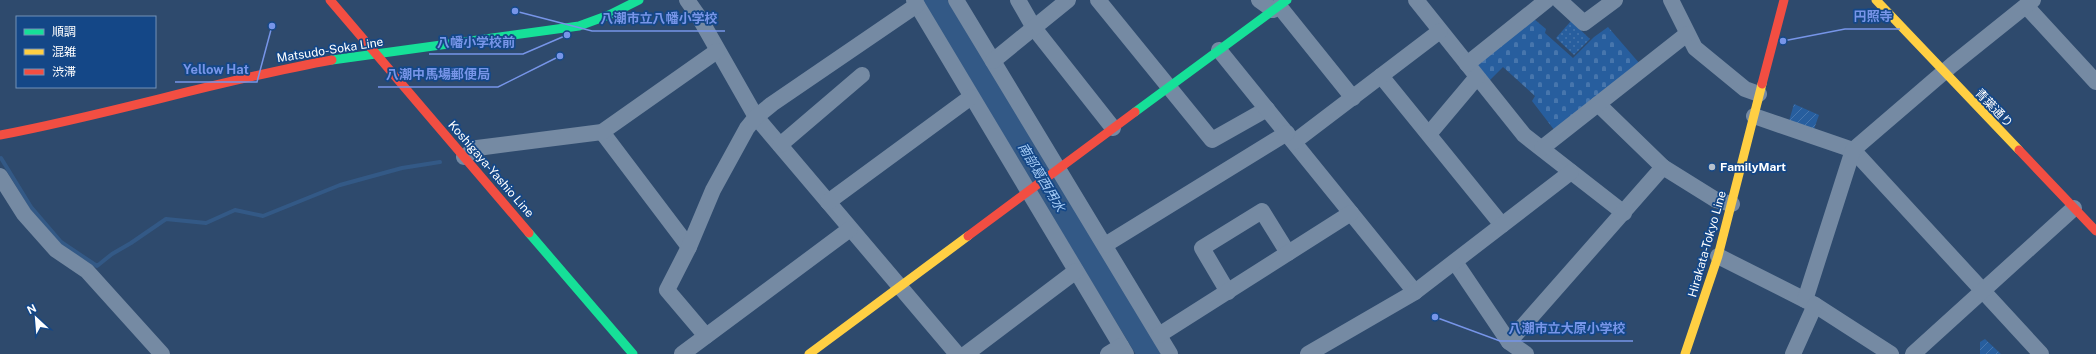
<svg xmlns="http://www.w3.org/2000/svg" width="2096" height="354" font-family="'Public Sans','Noto Sans JP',sans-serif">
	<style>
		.grass { fill: url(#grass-dots) }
		.cemetery { fill: url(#cemetery-stones) }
		.garden { fill: url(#garden-furrows) }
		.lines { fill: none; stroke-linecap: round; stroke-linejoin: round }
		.stream { stroke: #335986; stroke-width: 4 }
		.river { stroke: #335986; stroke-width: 23 }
		.street { stroke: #758aa3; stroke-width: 16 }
		.fast { stroke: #16e098; stroke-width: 9 }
		.slow { stroke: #ffcf43; stroke-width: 9 }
		.jam { stroke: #f24e42; stroke-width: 9 }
		.poi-dot { fill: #b6c0cc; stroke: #144787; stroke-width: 1.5 }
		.labels { text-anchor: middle; stroke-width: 3.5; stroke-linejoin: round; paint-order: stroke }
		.street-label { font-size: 12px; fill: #fff; stroke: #144787 }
		.poi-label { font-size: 12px; font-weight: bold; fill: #fff; stroke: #144787; text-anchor: start }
		.water-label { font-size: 13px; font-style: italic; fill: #a4cbf6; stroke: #144787 }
		.leader { fill: none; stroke: #7795e8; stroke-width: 1.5 }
		.callout-dot { fill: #7795e8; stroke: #144787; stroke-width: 1.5 }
		.callout-label { font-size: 13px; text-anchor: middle; font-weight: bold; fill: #7795e8; stroke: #144787; stroke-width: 3.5; stroke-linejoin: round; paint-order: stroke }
	</style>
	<defs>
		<pattern id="grass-dots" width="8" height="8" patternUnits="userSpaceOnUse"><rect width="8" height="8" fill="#275e9e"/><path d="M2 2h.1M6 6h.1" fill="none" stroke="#4776ad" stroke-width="1.8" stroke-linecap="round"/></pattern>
		<pattern id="cemetery-stones" width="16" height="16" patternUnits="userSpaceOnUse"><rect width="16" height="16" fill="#275e9e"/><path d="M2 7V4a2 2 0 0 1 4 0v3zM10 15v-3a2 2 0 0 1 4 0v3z" fill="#4776ad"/></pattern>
		<pattern id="garden-furrows" width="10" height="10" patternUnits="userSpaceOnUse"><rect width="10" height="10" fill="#275e9e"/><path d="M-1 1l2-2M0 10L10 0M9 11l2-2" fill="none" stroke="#4776ad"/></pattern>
	</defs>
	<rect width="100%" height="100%" fill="#2e4a6d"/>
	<path class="grass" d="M 1571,21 L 1590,39 L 1574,55 L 1556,38 Z"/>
	<path class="cemetery" d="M 1534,19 L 1546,29 L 1545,33 L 1573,58 L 1594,37 L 1608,27 L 1640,64 L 1555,131 L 1532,101 L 1535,96 L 1503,67 L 1488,82 L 1475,65 Z"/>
	<g class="garden">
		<path d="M 1794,104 L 1819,115 L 1814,129 L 1789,121 Z"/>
		<path d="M 1985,339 L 2001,354 L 1980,354 L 1980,342 Z"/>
	</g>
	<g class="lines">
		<path class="stream" d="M 1,158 L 31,207 L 61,242 L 97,266 L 112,254 L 131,243 L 166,219 L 206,223 L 235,210 L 263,216 L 340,185 L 402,168 L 440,162"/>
		<path class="river" d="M 934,0 L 1149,354"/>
		<g class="street">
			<path d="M 687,0 L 699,17 L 756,117 L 957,354"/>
			<path d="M 914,0 L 1126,354"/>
			<path d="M 956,0 L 1170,354"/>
			<path d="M 1018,0 L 1034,28 L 1113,128"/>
			<path d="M 1098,0 L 1212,140 L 1267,109"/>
			<path d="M 1259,0 L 1273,10"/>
			<path d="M 1416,0 L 1524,135 L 1624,213"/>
			<path d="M 1559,0 L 1584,23 L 1615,0"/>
			<path d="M 1671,0 L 1695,48 L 1745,89 L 1759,94"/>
			<path d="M 1279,6 L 1353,98"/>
			<path d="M 2026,6 L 2096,82"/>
			<path d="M 1219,50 L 1415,292"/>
			<path d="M 993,61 L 1068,0"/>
			<path d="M 1467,64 L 1547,0"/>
			<path d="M 1381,76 L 1502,225"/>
			<path d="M 1598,104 L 1663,167"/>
			<path d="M 1754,116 L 1853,150 L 2041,354"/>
			<path d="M 602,132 L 689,247"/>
			<path d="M 1429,134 L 1477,77"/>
			<path d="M 1294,142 L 1440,31"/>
			<path d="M 780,145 L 862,75"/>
			<path d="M 1542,148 L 1687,34"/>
			<path d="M 464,157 L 477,148 L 602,132 L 717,51"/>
			<path d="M 0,176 L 24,214 L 56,250 L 87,271 L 162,354"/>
			<path d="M 828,202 L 971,97"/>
			<path d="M 1105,245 L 1287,133"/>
			<path d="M 1718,256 L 1815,305 L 1891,354"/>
			<path d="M 1455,262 L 1509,342 L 1526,354"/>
			<path d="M 1228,292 L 1202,248 L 1262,211 L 1288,253"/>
			<path d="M 1805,300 L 1853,150 L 1952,65 L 2033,0"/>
			<path d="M 1159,335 L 1351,213"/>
			<path d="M 706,336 L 667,290 L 689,247 L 713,190 L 747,128 L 756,117 L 772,104 L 917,5"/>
			<path d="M 1509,342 L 1663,167 L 1716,200 L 1732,204"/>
			<path d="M 682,354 L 850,229"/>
			<path d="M 966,354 L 1076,271"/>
			<path d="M 1108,354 L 1121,346"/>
			<path d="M 1308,354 L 1415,292 L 1571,172"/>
			<path d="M 1793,354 L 1815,305"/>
			<path d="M 1913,354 L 2074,208"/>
		</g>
		<g class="fast">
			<path d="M 332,60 L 579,26 L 609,15 L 639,0"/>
			<path d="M 1135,112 L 1287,0"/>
			<path d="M 529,233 L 633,354"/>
		</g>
		<g class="slow">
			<path d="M 1876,0 L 2019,150"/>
			<path d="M 809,354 L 968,236"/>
			<path d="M 1685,354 L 1718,256 L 1762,84"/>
		</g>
		<g class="jam">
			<path d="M 330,0 L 529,233"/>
			<path d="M 1762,84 L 1784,0"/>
			<path d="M 0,135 C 112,114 220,80 332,60"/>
			<path d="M 2019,150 L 2096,231"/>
			<path d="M 968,236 L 1135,112"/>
		</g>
	</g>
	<circle class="poi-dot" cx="1712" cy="167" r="4"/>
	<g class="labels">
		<g class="street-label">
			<text transform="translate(330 50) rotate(-9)" y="4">Matsudo-Soka Line</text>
			<text transform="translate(1994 108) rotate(46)" y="4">青葉通り</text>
			<text transform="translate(491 169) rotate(49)" y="4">Koshigaya-Yashio Line</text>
			<text transform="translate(1707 244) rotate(-74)" y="4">Hirakata-Tokyo Line</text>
		</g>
		<g class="poi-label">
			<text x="1720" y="171">FamilyMart</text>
		</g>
		<g class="water-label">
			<text transform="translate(1042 177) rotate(59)" y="5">南部葛西用水</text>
		</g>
	</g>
	<path class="leader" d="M1783 41L1845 29H1900M515 11L592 31H725M567 35L523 54H429M272 26L257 82H175M560 56L498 87H378M1435 317L1500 341H1633"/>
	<g class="callout-dot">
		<circle cx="1783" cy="41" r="4"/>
		<circle cx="515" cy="11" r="4"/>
		<circle cx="567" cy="35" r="4"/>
		<circle cx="272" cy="26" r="4"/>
		<circle cx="560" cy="56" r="4"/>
		<circle cx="1435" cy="317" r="4"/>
	</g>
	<g class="callout-label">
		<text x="1873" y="21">円照寺</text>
		<text x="659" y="23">八潮市立八幡小学校</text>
		<text x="476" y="47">八幡小学校前</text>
		<text x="216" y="74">Yellow Hat</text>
		<text x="438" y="79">八潮中馬場郵便局</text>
		<text x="1567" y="333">八潮市立大原小学校</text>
	</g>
	<rect x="16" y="16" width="140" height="72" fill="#144787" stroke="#7291b7"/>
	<rect x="24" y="29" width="20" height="6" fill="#16e098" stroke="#7291b7"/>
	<text x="52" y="36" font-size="12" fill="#ffffff">順調</text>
	<rect x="24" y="49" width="20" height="6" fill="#ffcf43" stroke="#7291b7"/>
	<text x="52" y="56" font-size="12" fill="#ffffff">混雑</text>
	<rect x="24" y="69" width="20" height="6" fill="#f24e42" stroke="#7291b7"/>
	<text x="52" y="76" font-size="12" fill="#ffffff">渋滞</text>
	<g transform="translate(36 318) rotate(334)" stroke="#144787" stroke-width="3" paint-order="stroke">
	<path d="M0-3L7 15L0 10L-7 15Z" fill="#ffffff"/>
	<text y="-6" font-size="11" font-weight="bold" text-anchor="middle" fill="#ffffff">N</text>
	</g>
</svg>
